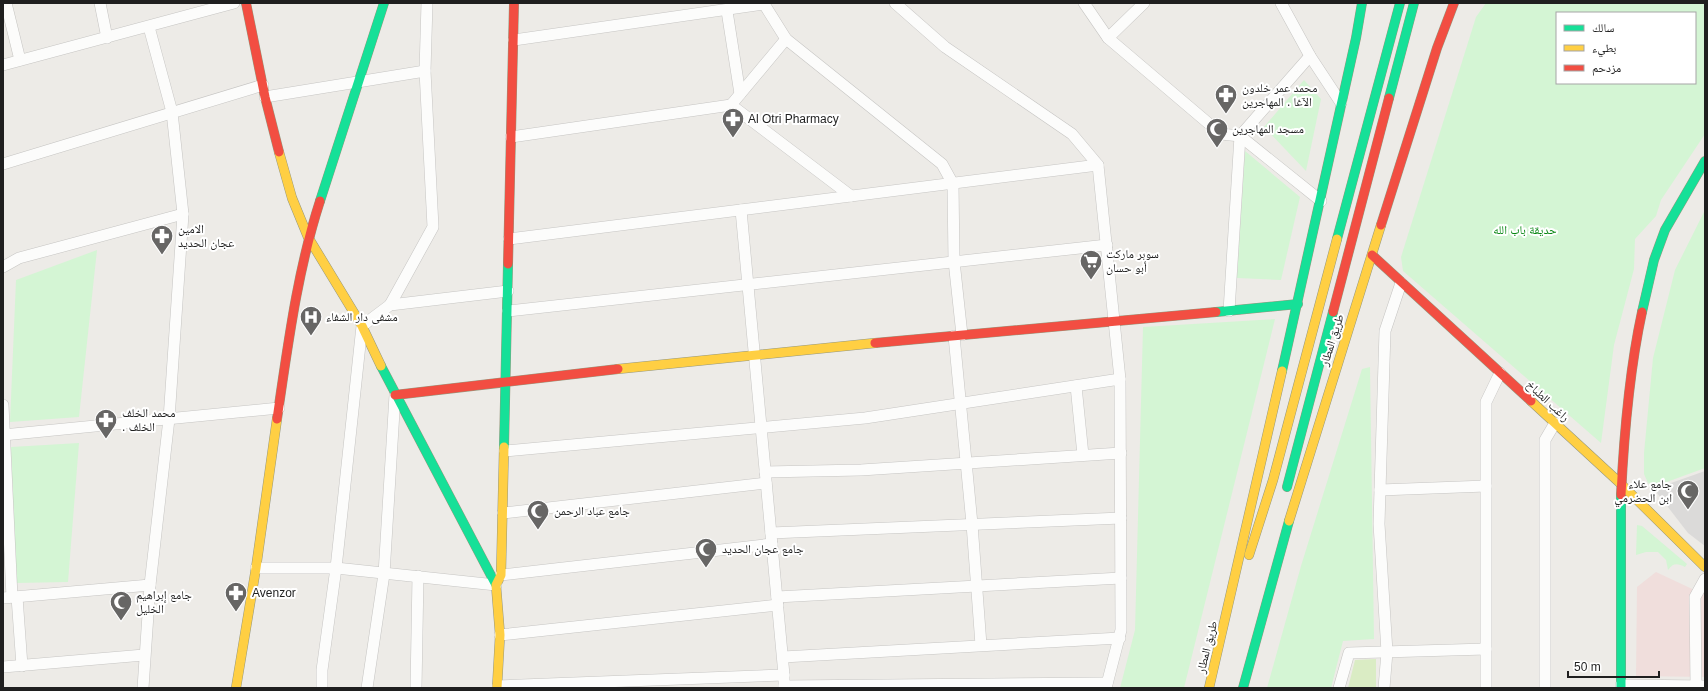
<svg xmlns="http://www.w3.org/2000/svg" width="1708" height="691" font-family="Helvetica,'Noto Naskh Arabic',sans-serif">
	<style>
		.commercial { fill: #f0dedc }
		.religious { fill: #dbdad9 }
		.grass { fill: #daecc4 }
		.park { fill: #d4f5d4; fill-rule: evenodd }
		.lines { fill: none; stroke-linecap: round; stroke-linejoin: round }
		.street-casing { stroke: #c6c5c3; stroke-width: 12 }
		.fast-casing { stroke: #96987e; stroke-width: 10 }
		.slow-casing { stroke: #96987e; stroke-width: 10 }
		.jam-casing { stroke: #96987e; stroke-width: 10 }
		.street { stroke: #fcfcfb; stroke-width: 11 }
		.fast { stroke: #16e098; stroke-width: 9 }
		.slow { stroke: #ffcf43; stroke-width: 9 }
		.jam { stroke: #f24e42; stroke-width: 9 }
		.labels { text-anchor: middle; stroke-width: 4; stroke-linejoin: round; paint-order: stroke }
		.poi-label { font-size: 12px; fill: #1f1f1f; stroke: #fff; text-anchor: start }
		.park-label { font-size: 12px; fill: #058510; stroke: #fff }
		.street-label { font-size: 12px; fill: #1f1f1f; stroke: #fff }
	</style>
	<rect width="100%" height="100%" fill="#edebe7"/>
	<path class="commercial" d="M 1656,572 L 1705,595 L 1705,677 L 1636,676 L 1637,587 Z"/>
	<path class="religious" d="M 1705,471 L 1705,546 L 1688,533 L 1654,489 Z"/>
	<path class="grass" d="M 1376,659 L 1376,688 L 1348,688 L 1355,660 Z"/>
	<g class="park">
		<path d="M 1486,3 L 1705,3 L 1705,134 L 1661,200 L 1656,216 L 1635,239 L 1634,269 L 1614,345 L 1601,443 L 1403,271 L 1401,257 L 1476,17 ZM 1557,13 L 1695,13 L 1695,83 L 1557,83 Z"/>
		<path d="M 1304,80 L 1321,99 L 1306,171 L 1264,127 Z"/>
		<path d="M 1245,151 L 1300,197 L 1281,280 L 1237,278 Z"/>
		<path d="M 1705,210 L 1705,468 L 1653,487 L 1648,483 L 1644,474 L 1644,453 L 1653,358 L 1675,270 Z"/>
		<path d="M 97,250 L 79,417 L 10,422 L 16,280 Z"/>
		<path d="M 1275,319 L 1184,688 L 1120,688 L 1135,630 L 1143,327 Z"/>
		<path d="M 1370,367 L 1374,639 L 1343,641 L 1331,688 L 1267,688 L 1301,566 L 1362,369 Z"/>
		<path d="M 79,443 L 68,582 L 16,583 L 11,447 Z"/>
		<path d="M 1637,525 L 1642,526 L 1687,564 L 1685,567 C 1677,563 1673,563 1668,570 L 1666,560 L 1658,552 L 1646,552 L 1636,555 Z"/>
	</g>
	<g class="lines">
		<g class="street-casing">
			<g id="street">
				<path d="M 6,3 L 20,60"/>
				<path d="M 100,3 L 107,38"/>
				<path d="M 895,3 L 945,47 L 1072,134 L 1098,165 L 1120,379 L 1121,630 L 1106,688"/>
				<path d="M 1084,3 L 1108,38 L 1221,134 L 1240,136 L 1321,201"/>
				<path d="M 1281,3 L 1310,56 L 1341,103"/>
				<path d="M 727,11 L 740,94"/>
				<path d="M 1108,38 L 1144,3"/>
				<path d="M 514,40 L 764,4 L 786,39 L 942,164 L 953,184 L 954,261 L 962,335"/>
				<path d="M 3,65 L 234,3"/>
				<path d="M 265,97 L 425,71"/>
				<path d="M 731,105 L 786,39"/>
				<path d="M 511,137 L 731,105 L 851,196"/>
				<path d="M 3,164 L 263,85"/>
				<path d="M 741,210 L 784,675 L 784,688"/>
				<path d="M 509,239 L 1098,165"/>
				<path d="M 3,267 L 19,258 L 183,214"/>
				<path d="M 390,305 L 433,227 L 425,71 L 427,3"/>
				<path d="M 508,311 L 1107,245"/>
				<path d="M 1229,311 L 1240,136 L 1310,56"/>
				<path d="M 954,336 L 972,524 L 981,645"/>
				<path d="M 1076,386 L 1083,455"/>
				<path d="M 3,405 L 12,597"/>
				<path d="M 3,435 L 279,408"/>
				<path d="M 505,451 L 865,418 L 1120,379"/>
				<path d="M 765,472 L 861,470 L 1121,453"/>
				<path d="M 1380,490 L 1486,486"/>
				<path d="M 503,513 L 766,483"/>
				<path d="M 771,533 L 1121,518"/>
				<path d="M 256,568 L 336,568 L 496,585"/>
				<path d="M 501,575 L 772,544"/>
				<path d="M 17,597 L 22,666"/>
				<path d="M 777,597 L 1121,578"/>
				<path d="M 3,598 L 150,585"/>
				<path d="M 500,635 L 778,605"/>
				<path d="M 783,657 L 1120,638"/>
				<path d="M 3,667 L 144,655"/>
				<path d="M 1621,685 L 1705,686"/>
				<path d="M 1696,685 L 1695,597 L 1705,579"/>
				<path d="M 498,686 L 784,675"/>
				<path d="M 784,686 L 1107,683"/>
				<path d="M 143,688 L 150,585 L 169,419 L 183,214 L 172,112 L 149,27"/>
				<path d="M 322,688 L 322,670 L 336,568 L 362,326 L 390,305 L 508,291"/>
				<path d="M 367,688 L 384,574 L 395,395"/>
				<path d="M 416,688 L 418,576"/>
				<path d="M 1339,688 L 1349,653 L 1486,649"/>
				<path d="M 1384,688 L 1387,652 L 1379,524 L 1380,490 L 1385,331 L 1401,283"/>
				<path d="M 1486,688 L 1486,402 L 1500,373"/>
				<path d="M 1545,688 L 1545,440 L 1555,423"/>
			</g>
		</g>
		<g class="fast-casing">
			<g id="fast">
				<path d="M 1389,98 L 1414,3"/>
				<path d="M 320,201 L 384,3"/>
				<path d="M 1337,239 L 1400,3"/>
				<path d="M 1216,312 L 1298,304"/>
				<path d="M 1642,312 L 1654,260 L 1665,230 L 1705,161"/>
				<path d="M 381,366 L 496,585"/>
				<path d="M 1282,371 L 1356,38 L 1362,3"/>
				<path d="M 504,447 L 508,264"/>
				<path d="M 1287,487 L 1333,312"/>
				<path d="M 1243,688 L 1289,521"/>
				<path d="M 1621,688 L 1621,495"/>
			</g>
		</g>
		<g class="slow-casing">
			<g id="slow">
				<path d="M 279,152 L 292,198 L 308,237 L 362,326 L 381,366"/>
				<path d="M 618,369 L 875,343"/>
				<path d="M 1531,401 L 1621,484 L 1705,567"/>
				<path d="M 1289,521 L 1381,225"/>
				<path d="M 1249,555 L 1273,480 L 1337,239"/>
				<path d="M 236,688 L 256,568 L 277,419"/>
				<path d="M 497,688 L 500,635 L 496,585 L 501,575 L 504,447"/>
				<path d="M 1209,688 L 1282,371"/>
			</g>
		</g>
		<g class="jam-casing">
			<g id="jam">
				<path d="M 246,3 L 265,97 L 279,152"/>
				<path d="M 1381,225 L 1437,48 L 1454,3"/>
				<path d="M 1372,255 L 1531,401"/>
				<path d="M 508,264 L 514,3"/>
				<path d="M 1333,312 L 1389,98"/>
				<path d="M 875,343 L 1216,312"/>
				<path d="M 395,395 L 618,369"/>
				<path d="M 277,419 C 288,345 297,272 320,201"/>
				<path d="M 1621,495 C 1624,434 1629,372 1642,312"/>
			</g>
		</g>
		<use href="#street" class="street"/>
		<use href="#fast" class="fast"/>
		<use href="#slow" class="slow"/>
		<use href="#jam" class="jam"/>
	</g>
	<defs>
		<g id="pharmacy-pin" transform="scale(1.15)"><path d="M0 17L-7.5 6A9.5 9.5 0 1 1 7.5 6Z" fill="#676665" stroke="#fff"/><path d="M-2-6h4v4h4v4h-4v4h-4v-4h-4v-4h4Z" fill="#fff"/></g>
		<g id="mosque-pin" transform="scale(1.15)"><path d="M0 17L-7.5 6A9.5 9.5 0 1 1 7.5 6Z" fill="#676665" stroke="#fff"/><path d="M3.5-4.9A6 6 0 1 0 3.5 4.9A5 5 0 1 1 3.5-4.9Z" fill="#fff"/></g>
		<g id="supermarket-pin" transform="scale(1.15)"><path d="M0 17L-7.5 6A9.5 9.5 0 1 1 7.5 6Z" fill="#676665" stroke="#fff"/><path d="M-6-5.5h2.5l.6 2H6L4.5 2H-2.5L-4.4-4H-6ZM-1.5 3.2a1.3 1.3 0 1 0 .1 0ZM3 3.2a1.3 1.3 0 1 0 .1 0Z" fill="#fff"/></g>
		<g id="hospital-pin" transform="scale(1.15)"><path d="M0 17L-7.5 6A9.5 9.5 0 1 1 7.5 6Z" fill="#676665" stroke="#fff"/><path d="M-5-5h3v3.5h4V-5h3V5h-3V1.5h-4V5h-3Z" fill="#fff"/></g>
	</defs>
	<g fill-rule="evenodd">
		<use href="#pharmacy-pin" x="1226" y="95"/>
		<use href="#pharmacy-pin" x="733" y="119"/>
		<use href="#mosque-pin" x="1217" y="129"/>
		<use href="#pharmacy-pin" x="162" y="236"/>
		<use href="#supermarket-pin" x="1091" y="261"/>
		<use href="#hospital-pin" x="311" y="317"/>
		<use href="#pharmacy-pin" x="106" y="420"/>
		<use href="#mosque-pin" x="1688" y="491"/>
		<use href="#mosque-pin" x="538" y="511"/>
		<use href="#mosque-pin" x="706" y="549"/>
		<use href="#pharmacy-pin" x="236" y="593"/>
		<use href="#mosque-pin" x="121" y="602"/>
	</g>
	<g class="labels">
		<g class="poi-label">
			<text x="1242" y="92">محمد عمر خلدون<tspan x="1242" dy="14">الآغا . المهاجرين</tspan></text>
			<text x="748" y="123">Al Otri Pharmacy</text>
			<text x="1232" y="133">مسجد المهاجرين</text>
			<text x="178" y="233">الامين<tspan x="178" dy="14">عجان الحديد</tspan></text>
			<text x="1106" y="258">سوبر ماركت<tspan x="1106" dy="14">أبو حسان</tspan></text>
			<text x="326" y="321">مشفى دار الشفاء</text>
			<text x="122" y="417">محمد الخلف<tspan x="122" dy="14">. الخلف</tspan></text>
			<text x="1672" y="488" text-anchor="end">جامع علاء<tspan x="1672" dy="14">ابن الحضرمي</tspan></text>
			<text x="554" y="515">جامع عباد الرحمن</text>
			<text x="722" y="553">جامع عجان الحديد</text>
			<text x="252" y="597">Avenzor</text>
			<text x="136" y="599">جامع إبراهيم<tspan x="136" dy="14">الخليل</tspan></text>
		</g>
		<g class="park-label">
			<text x="1525" y="234">حديقة باب الله</text>
		</g>
		<g class="street-label">
			<text transform="translate(1332 340) rotate(-72)" y="4">طريق المطار</text>
			<text transform="translate(1548 401) rotate(43)" y="4">راغب الطباخ</text>
			<text transform="translate(1207 647) rotate(-76)" y="4">طريق المطار</text>
		</g>
	</g>
	<rect width="1708" height="691" fill="none" stroke="#1f1f1f" stroke-width="8"/>
	<rect x="1556" y="12" width="140" height="72" fill="#ffffff" stroke="#a5a5a5"/>
	<rect x="1564" y="25" width="20" height="6" fill="#16e098" stroke="#a5a5a5"/>
	<text x="1592" y="32" font-size="12" fill="#1f1f1f">سالك</text>
	<rect x="1564" y="45" width="20" height="6" fill="#ffcf43" stroke="#a5a5a5"/>
	<text x="1592" y="52" font-size="12" fill="#1f1f1f">بطيء</text>
	<rect x="1564" y="65" width="20" height="6" fill="#f24e42" stroke="#a5a5a5"/>
	<text x="1592" y="72" font-size="12" fill="#1f1f1f">مزدحم</text>
	<path d="M1568 671v6h91v-6" fill="none" stroke="#1f1f1f" stroke-width="2"/>
	<text x="1574" y="671" font-size="12" fill="#1f1f1f" stroke="#ffffff" stroke-width="3" paint-order="stroke">50 m</text>
</svg>
